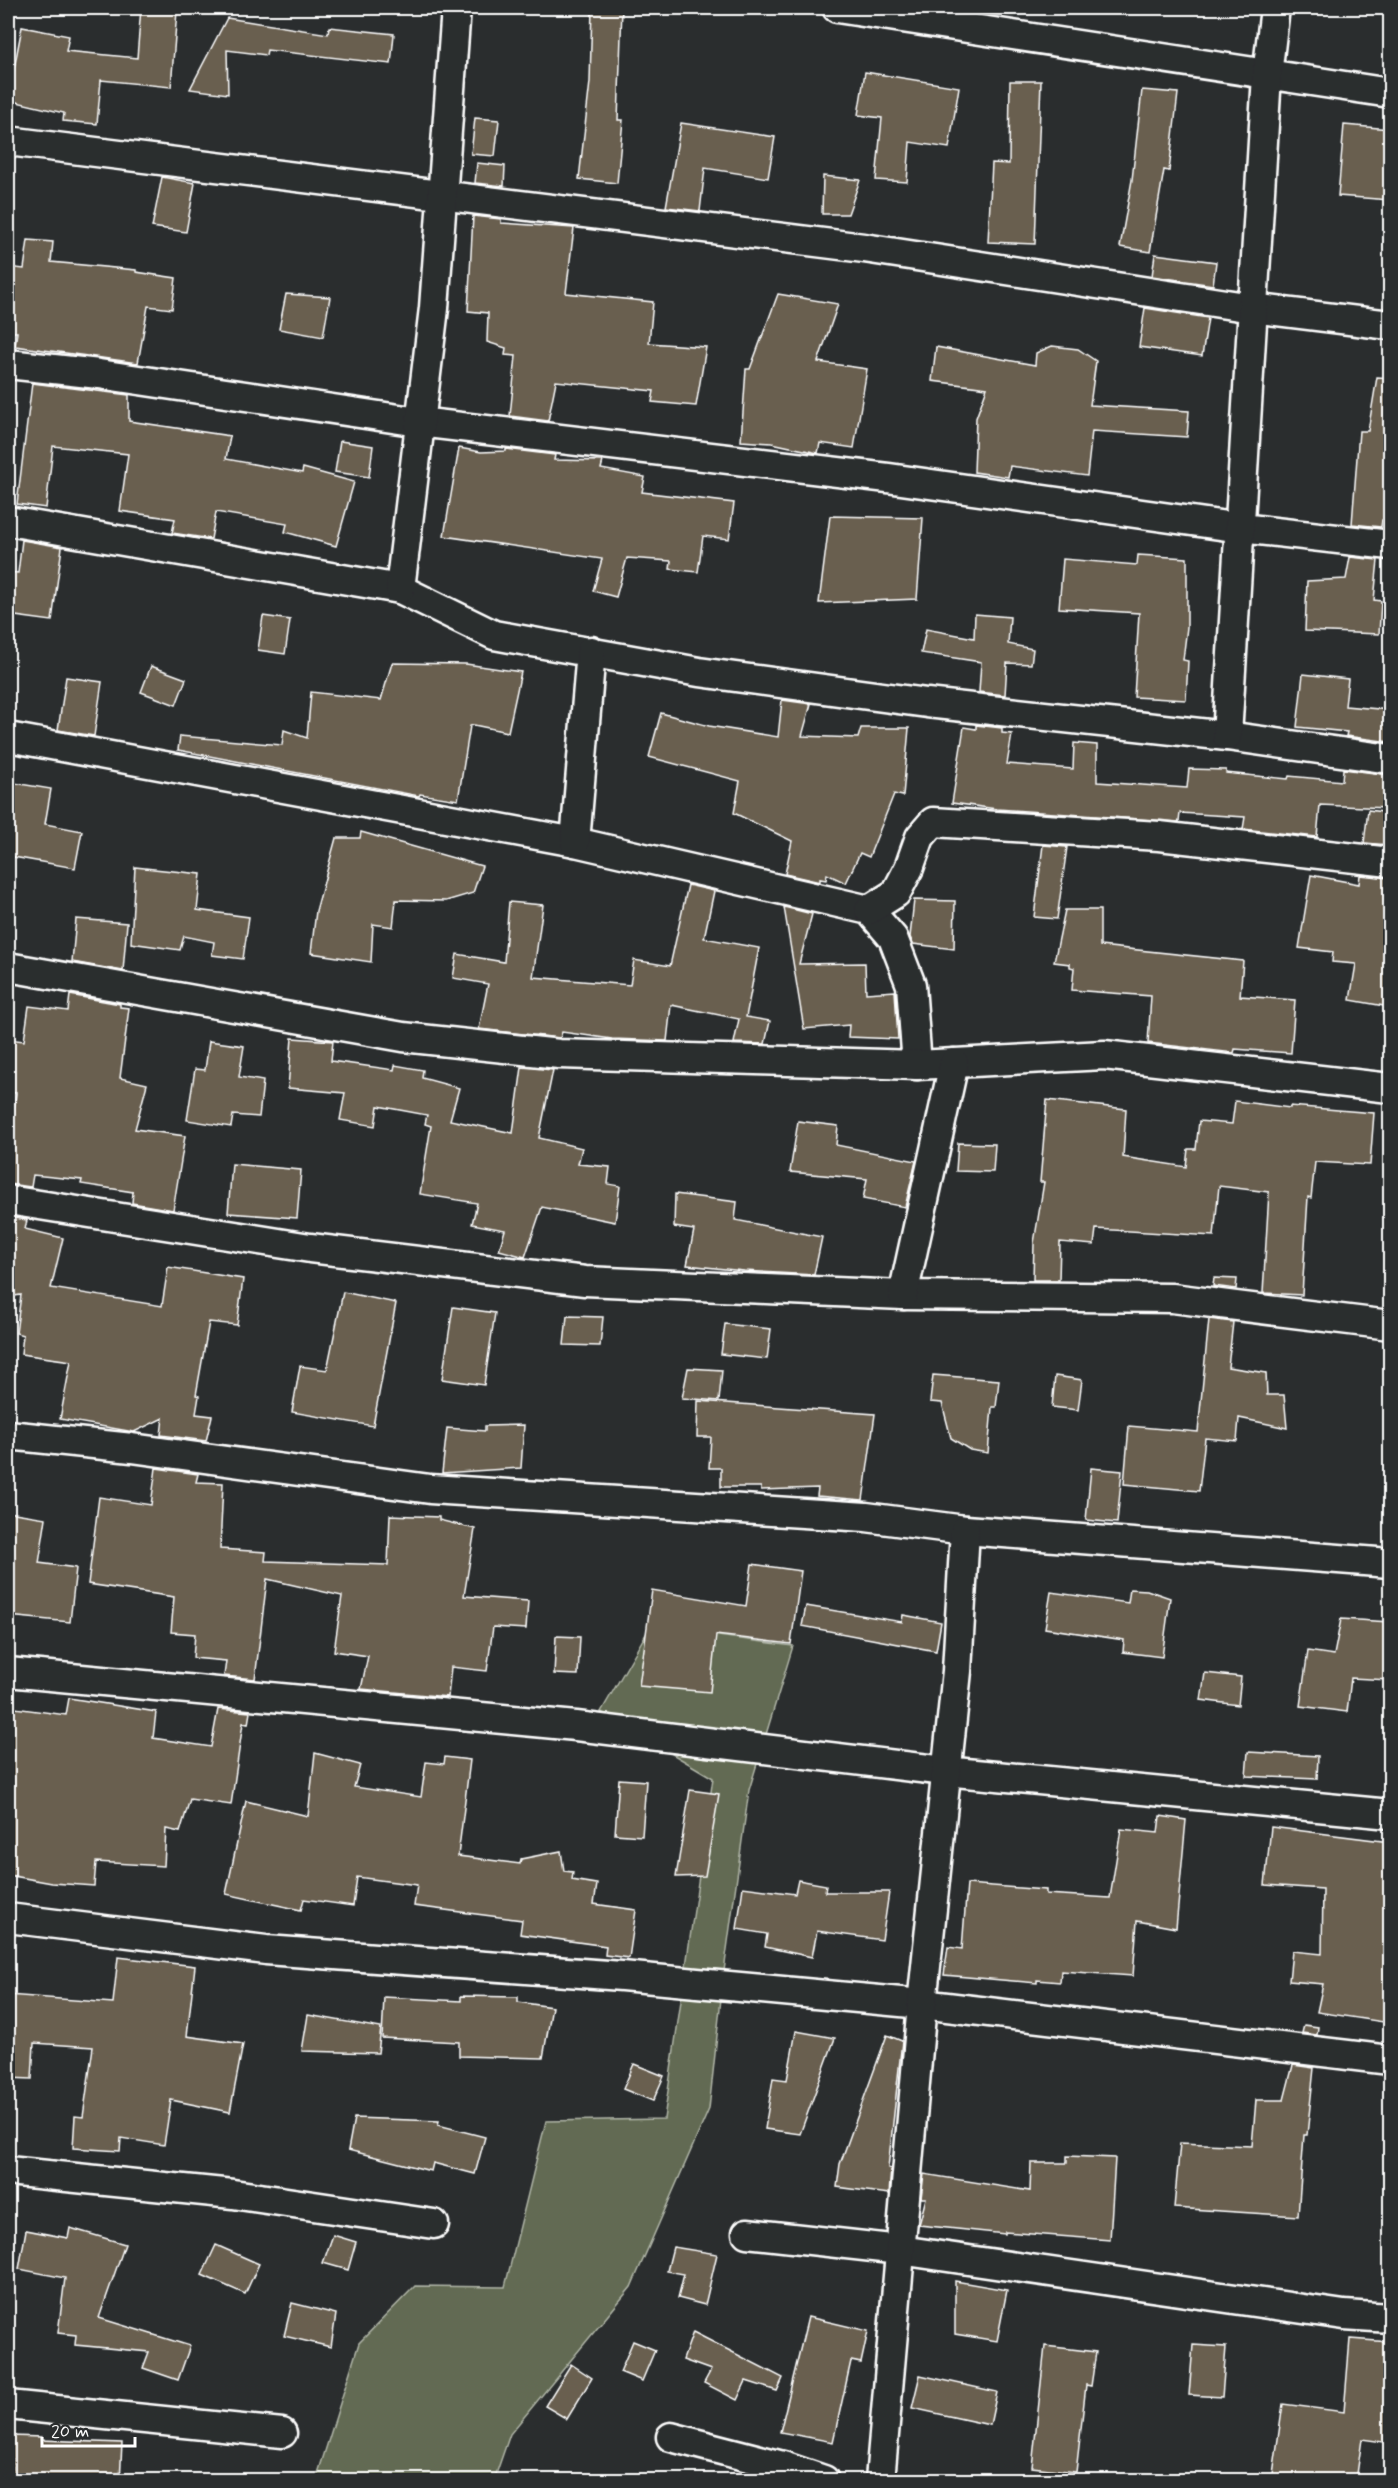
<svg xmlns="http://www.w3.org/2000/svg" width="1398" height="2488" font-family="Mynerve,sans-serif">
	<style>
		.green { fill: #626b52; stroke: #b0b5a8; stroke-width: 1.5 }
		.building { fill: #695f50; stroke: #fff; stroke-width: 1.5 }
		.lines { fill: none; stroke-linecap: round; stroke-linejoin: round }
		.street-casing { stroke: #fff; stroke-width: 33 }
		.street { stroke: #2a2d2e; stroke-width: 28 }
	</style>
	<rect width="100%" height="100%" fill="#2a2d2e"/>
	<filter id="ink" filterUnits="userSpaceOnUse"><feTurbulence type="fractalNoise" baseFrequency=".0167" numOctaves="2"/><feDisplacementMap in="SourceGraphic" scale="12" xChannelSelector="R" yChannelSelector="G"/><feConvolveMatrix kernelMatrix="1 2 1 2 8 2 1 2 1" color-interpolation-filters="sRGB"/></filter>
	<g filter="url(#ink)">
		<path class="green" d="M 650,1627 L 793,1646 L 749,1790 L 724,1971 L 709,2109 L 631,2287 L 510,2434 L 494,2480 L 316,2480 L 359,2343 L 415,2286 L 505,2287 L 546,2121 L 664,2119 L 713,1778 L 601,1712 Z"/>
		<g class="building">
			<path d="M 141,8 L 177,11 L 171,87 L 101,80 L 97,124 L 63,121 L 64,113 L 8,100 L 22,27 L 69,36 L 66,51 L 137,58 Z"/>
			<path d="M 592,8 L 622,8 L 618,120 L 623,120 L 617,183 L 579,179 L 590,82 Z"/>
			<path d="M 227,18 L 328,34 L 329,27 L 394,34 L 391,64 L 267,50 L 266,55 L 227,50 L 228,94 L 190,89 Z"/>
			<path d="M 865,72 L 959,87 L 949,148 L 910,142 L 907,182 L 876,180 L 882,118 L 858,115 Z"/>
			<path d="M 1010,81 L 1041,81 L 1035,244 L 988,242 L 992,163 L 1009,164 Z"/>
			<path d="M 1142,90 L 1178,93 L 1169,171 L 1164,170 L 1150,252 L 1120,247 L 1132,180 Z"/>
			<path d="M 475,118 L 499,120 L 495,156 L 471,154 Z"/>
			<path d="M 681,123 L 775,137 L 768,178 L 705,168 L 700,211 L 666,207 Z"/>
			<path d="M 1344,125 L 1390,129 L 1390,200 L 1338,196 Z"/>
			<path d="M 477,163 L 505,166 L 504,186 L 475,183 Z"/>
			<path d="M 823,176 L 860,180 L 848,214 L 822,214 Z"/>
			<path d="M 162,177 L 195,183 L 186,232 L 152,227 Z"/>
			<path d="M 473,216 L 501,219 L 501,223 L 574,228 L 566,293 L 653,302 L 649,343 L 706,347 L 696,406 L 652,402 L 654,391 L 556,381 L 548,421 L 510,416 L 516,356 L 505,355 L 506,348 L 487,342 L 488,313 L 468,311 Z"/>
			<path d="M 28,240 L 53,242 L 51,262 L 136,270 L 136,272 L 176,278 L 172,309 L 148,306 L 138,363 L 15,346 L 17,332 L 8,332 L 8,267 L 24,269 Z"/>
			<path d="M 1155,254 L 1216,262 L 1213,285 L 1152,276 Z"/>
			<path d="M 286,294 L 330,297 L 323,337 L 279,329 Z"/>
			<path d="M 778,294 L 838,304 L 818,362 L 867,369 L 854,448 L 820,443 L 818,453 L 772,443 L 741,441 L 746,369 L 750,369 Z"/>
			<path d="M 1145,308 L 1208,318 L 1202,356 L 1139,347 Z"/>
			<path d="M 1052,346 L 1078,349 L 1096,361 L 1090,405 L 1189,411 L 1187,437 L 1092,431 L 1087,476 L 1010,466 L 1008,477 L 974,472 L 976,418 L 987,388 L 932,381 L 936,347 L 1035,365 L 1036,353 Z"/>
			<path d="M 1377,377 L 1390,378 L 1390,503 L 1389,520 L 1382,520 L 1381,527 L 1352,524 L 1359,431 L 1368,431 Z"/>
			<path d="M 32,383 L 129,395 L 129,421 L 230,436 L 226,459 L 302,473 L 303,468 L 354,482 L 336,546 L 285,532 L 287,524 L 216,512 L 211,539 L 172,533 L 175,519 L 120,511 L 128,454 L 53,446 L 46,508 L 17,504 Z"/>
			<path d="M 340,441 L 373,446 L 369,477 L 335,472 Z"/>
			<path d="M 459,448 L 481,452 L 506,451 L 506,449 L 555,455 L 554,460 L 603,461 L 601,469 L 645,477 L 642,492 L 734,503 L 729,539 L 703,536 L 698,572 L 670,569 L 671,561 L 627,558 L 616,597 L 593,591 L 602,559 L 444,536 Z"/>
			<path d="M 830,516 L 923,518 L 917,599 L 819,603 Z"/>
			<path d="M 22,540 L 62,547 L 52,621 L 8,615 L 8,572 L 18,573 Z"/>
			<path d="M 1138,555 L 1187,558 L 1187,627 L 1183,660 L 1188,661 L 1186,700 L 1134,697 L 1139,613 L 1059,608 L 1063,559 L 1137,565 Z"/>
			<path d="M 1350,557 L 1378,560 L 1374,600 L 1381,601 L 1379,634 L 1305,631 L 1307,581 L 1346,579 Z"/>
			<path d="M 975,614 L 1010,617 L 1008,644 L 1033,649 L 1031,664 L 1007,663 L 1005,695 L 979,692 L 981,662 L 921,653 L 926,629 L 974,638 Z"/>
			<path d="M 263,616 L 290,620 L 285,654 L 258,650 Z"/>
			<path d="M 392,663 L 466,664 L 521,672 L 508,732 L 474,725 L 470,726 L 458,800 L 420,794 L 419,796 L 178,750 L 180,736 L 282,745 L 284,730 L 307,738 L 311,692 L 381,700 Z"/>
			<path d="M 151,666 L 186,679 L 176,705 L 141,692 Z"/>
			<path d="M 1303,674 L 1348,679 L 1345,706 L 1390,710 L 1390,742 L 1346,736 L 1347,732 L 1297,727 Z"/>
			<path d="M 66,677 L 102,682 L 94,736 L 58,730 Z"/>
			<path d="M 782,700 L 811,704 L 802,736 L 858,738 L 861,728 L 909,728 L 903,796 L 894,794 L 869,857 L 860,853 L 846,883 L 827,874 L 826,880 L 820,879 L 820,882 L 785,874 L 792,841 L 734,813 L 740,781 L 649,757 L 661,713 L 709,726 L 778,737 Z"/>
			<path d="M 976,725 L 1002,728 L 1002,733 L 1012,734 L 1007,764 L 1073,769 L 1074,743 L 1097,745 L 1097,782 L 1187,788 L 1189,769 L 1226,770 L 1226,773 L 1288,779 L 1289,776 L 1342,781 L 1343,769 L 1390,775 L 1387,808 L 1320,805 L 1317,837 L 1243,829 L 1245,817 L 1180,813 L 1179,822 L 997,809 L 952,803 L 964,727 L 976,729 Z"/>
			<path d="M 8,782 L 51,789 L 45,824 L 82,831 L 75,868 L 8,856 Z"/>
			<path d="M 1368,810 L 1390,813 L 1390,845 L 1364,843 Z"/>
			<path d="M 361,832 L 482,866 L 473,893 L 446,901 L 396,900 L 393,927 L 373,924 L 371,962 L 311,953 L 316,911 L 336,838 L 360,838 Z"/>
			<path d="M 1043,845 L 1067,847 L 1057,919 L 1034,917 Z"/>
			<path d="M 135,867 L 201,874 L 197,910 L 249,917 L 243,959 L 212,955 L 214,942 L 184,936 L 180,950 L 131,943 Z"/>
			<path d="M 1311,875 L 1359,884 L 1360,875 L 1390,878 L 1390,1007 L 1350,1000 L 1356,964 L 1332,962 L 1333,952 L 1299,948 Z"/>
			<path d="M 688,885 L 714,891 L 704,938 L 759,948 L 746,1017 L 770,1021 L 765,1044 L 734,1043 L 739,1019 L 671,1005 L 667,1041 L 612,1039 L 562,1032 L 560,1038 L 479,1029 L 488,984 L 453,978 L 457,954 L 504,962 L 509,902 L 543,905 L 533,977 L 630,985 L 634,960 L 670,966 Z"/>
			<path d="M 914,900 L 955,901 L 954,949 L 913,944 L 910,937 Z"/>
			<path d="M 784,907 L 812,914 L 799,964 L 865,963 L 866,993 L 895,991 L 898,1039 L 848,1037 L 849,1025 L 804,1029 Z"/>
			<path d="M 1065,910 L 1100,910 L 1100,946 L 1243,961 L 1240,996 L 1295,1000 L 1291,1053 L 1235,1049 L 1234,1053 L 1148,1043 L 1151,996 L 1072,990 L 1074,968 L 1070,967 L 1070,964 L 1054,962 Z"/>
			<path d="M 76,919 L 127,923 L 123,971 L 72,962 Z"/>
			<path d="M 70,995 L 120,1004 L 120,1007 L 129,1008 L 120,1078 L 147,1084 L 135,1129 L 185,1136 L 173,1210 L 132,1203 L 133,1192 L 81,1184 L 82,1180 L 33,1175 L 31,1187 L 8,1184 L 8,1159 L 16,1093 L 8,1092 L 8,1039 L 24,1041 L 29,1006 L 68,1011 Z"/>
			<path d="M 292,1038 L 333,1041 L 331,1061 L 394,1070 L 395,1065 L 423,1070 L 422,1078 L 459,1088 L 450,1120 L 513,1133 L 522,1067 L 553,1070 L 539,1138 L 582,1148 L 578,1164 L 610,1167 L 608,1184 L 620,1186 L 615,1222 L 542,1207 L 525,1257 L 499,1250 L 505,1230 L 472,1224 L 477,1203 L 420,1194 L 431,1126 L 425,1124 L 427,1115 L 378,1106 L 375,1126 L 340,1120 L 345,1093 L 288,1088 Z"/>
			<path d="M 209,1041 L 244,1046 L 239,1077 L 263,1081 L 259,1117 L 233,1115 L 231,1127 L 187,1120 L 195,1069 L 205,1070 Z"/>
			<path d="M 1047,1100 L 1126,1109 L 1123,1157 L 1186,1167 L 1188,1149 L 1196,1149 L 1199,1121 L 1232,1124 L 1235,1101 L 1290,1108 L 1290,1106 L 1374,1113 L 1370,1165 L 1315,1162 L 1311,1198 L 1308,1197 L 1302,1295 L 1263,1293 L 1269,1192 L 1219,1186 L 1214,1236 L 1096,1229 L 1094,1245 L 1060,1242 L 1059,1280 L 1033,1280 L 1034,1243 L 1044,1182 L 1040,1182 Z"/>
			<path d="M 798,1121 L 838,1126 L 836,1145 L 916,1161 L 905,1207 L 863,1199 L 867,1179 L 790,1172 Z"/>
			<path d="M 958,1143 L 995,1144 L 993,1172 L 956,1171 Z"/>
			<path d="M 232,1164 L 301,1170 L 297,1218 L 228,1213 Z"/>
			<path d="M 675,1194 L 737,1202 L 735,1220 L 822,1237 L 814,1275 L 744,1271 L 687,1265 L 694,1230 L 674,1227 Z"/>
			<path d="M 8,1217 L 27,1220 L 25,1229 L 63,1238 L 51,1288 L 162,1306 L 168,1267 L 243,1279 L 237,1325 L 209,1322 L 196,1395 L 199,1396 L 196,1414 L 212,1416 L 206,1441 L 161,1435 L 163,1418 L 134,1432 L 60,1419 L 71,1361 L 21,1354 L 23,1335 L 16,1333 L 21,1295 L 8,1297 Z"/>
			<path d="M 1214,1278 L 1237,1279 L 1236,1289 L 1213,1286 Z"/>
			<path d="M 343,1292 L 396,1303 L 373,1426 L 292,1412 L 300,1366 L 327,1370 Z"/>
			<path d="M 453,1307 L 495,1313 L 484,1385 L 442,1379 Z"/>
			<path d="M 567,1316 L 603,1317 L 600,1346 L 564,1345 Z"/>
			<path d="M 1209,1319 L 1233,1322 L 1228,1367 L 1266,1373 L 1267,1395 L 1284,1395 L 1287,1428 L 1239,1418 L 1237,1441 L 1205,1438 L 1199,1491 L 1124,1484 L 1129,1426 L 1198,1432 Z"/>
			<path d="M 725,1324 L 771,1329 L 767,1359 L 721,1354 Z"/>
			<path d="M 688,1368 L 722,1370 L 719,1401 L 682,1398 Z"/>
			<path d="M 933,1375 L 999,1380 L 996,1407 L 992,1407 L 988,1453 L 970,1450 L 951,1438 L 942,1403 L 930,1402 Z"/>
			<path d="M 1055,1376 L 1082,1380 L 1078,1410 L 1052,1407 Z"/>
			<path d="M 698,1401 L 875,1414 L 863,1500 L 817,1496 L 818,1488 L 761,1490 L 761,1487 L 721,1487 L 721,1468 L 709,1468 L 711,1437 L 697,1437 Z"/>
			<path d="M 524,1425 L 521,1468 L 442,1473 L 447,1428 L 485,1431 L 485,1426 Z"/>
			<path d="M 156,1468 L 198,1474 L 196,1482 L 223,1483 L 220,1549 L 266,1552 L 265,1561 L 388,1565 L 390,1515 L 439,1517 L 439,1520 L 475,1529 L 464,1596 L 528,1601 L 526,1629 L 493,1627 L 487,1671 L 451,1667 L 448,1697 L 361,1689 L 368,1656 L 334,1651 L 342,1596 L 267,1579 L 255,1679 L 224,1676 L 226,1661 L 193,1658 L 195,1634 L 171,1632 L 174,1597 L 88,1584 L 99,1497 L 151,1505 Z"/>
			<path d="M 1091,1468 L 1122,1471 L 1117,1523 L 1086,1520 Z"/>
			<path d="M 8,1512 L 46,1518 L 39,1563 L 76,1568 L 70,1622 L 8,1616 Z"/>
			<path d="M 752,1564 L 801,1571 L 791,1644 L 716,1635 L 710,1692 L 639,1686 L 652,1590 L 746,1606 Z"/>
			<path d="M 1130,1589 L 1147,1590 L 1170,1598 L 1162,1657 L 1123,1652 L 1124,1640 L 1045,1628 L 1051,1592 L 1128,1603 Z"/>
			<path d="M 806,1606 L 902,1622 L 903,1615 L 941,1622 L 936,1651 L 802,1626 Z"/>
			<path d="M 1341,1619 L 1390,1622 L 1390,1680 L 1351,1678 L 1347,1712 L 1300,1706 L 1308,1651 L 1334,1655 Z"/>
			<path d="M 556,1636 L 580,1637 L 578,1675 L 554,1674 Z"/>
			<path d="M 1205,1673 L 1241,1677 L 1238,1705 L 1201,1700 Z"/>
			<path d="M 69,1698 L 156,1712 L 153,1738 L 211,1747 L 218,1709 L 250,1712 L 248,1724 L 243,1723 L 231,1805 L 190,1799 L 180,1832 L 166,1829 L 164,1866 L 96,1862 L 94,1886 L 52,1883 L 8,1875 L 8,1707 L 66,1715 Z"/>
			<path d="M 1248,1752 L 1318,1756 L 1317,1779 L 1246,1776 Z"/>
			<path d="M 315,1753 L 360,1765 L 354,1787 L 421,1797 L 426,1762 L 444,1764 L 445,1757 L 470,1760 L 458,1856 L 520,1864 L 521,1859 L 561,1851 L 564,1871 L 573,1872 L 572,1880 L 597,1884 L 594,1904 L 636,1910 L 629,1958 L 605,1955 L 606,1946 L 520,1934 L 522,1920 L 414,1906 L 417,1885 L 357,1877 L 353,1906 L 304,1899 L 301,1910 L 226,1894 L 246,1801 L 308,1816 Z"/>
			<path d="M 619,1779 L 646,1781 L 642,1836 L 615,1834 Z"/>
			<path d="M 690,1790 L 719,1794 L 705,1876 L 676,1877 Z"/>
			<path d="M 1160,1816 L 1186,1820 L 1176,1928 L 1137,1921 L 1133,1976 L 1061,1971 L 1060,1982 L 1037,1980 L 1037,1983 L 944,1975 L 948,1947 L 962,1949 L 967,1884 L 1046,1890 L 1046,1894 L 1110,1898 L 1121,1829 L 1158,1833 Z"/>
			<path d="M 1271,1827 L 1390,1842 L 1390,2023 L 1317,2012 L 1323,1984 L 1289,1981 L 1292,1951 L 1322,1954 L 1323,1889 L 1265,1885 Z"/>
			<path d="M 798,1880 L 826,1885 L 825,1892 L 889,1892 L 882,1940 L 817,1931 L 812,1957 L 765,1947 L 767,1934 L 737,1929 L 743,1887 L 795,1894 Z"/>
			<path d="M 118,1957 L 195,1966 L 187,2036 L 243,2044 L 230,2112 L 171,2100 L 164,2145 L 121,2138 L 120,2151 L 73,2148 L 75,2116 L 83,2117 L 93,2047 L 34,2043 L 32,2079 L 8,2078 L 8,1995 L 113,2003 Z"/>
			<path d="M 461,1996 L 518,1997 L 518,2002 L 552,2007 L 543,2058 L 459,2056 L 459,2042 L 382,2038 L 384,1997 L 461,2001 Z"/>
			<path d="M 308,2015 L 381,2028 L 378,2053 L 302,2051 Z"/>
			<path d="M 1304,2025 L 1318,2027 L 1317,2035 L 1302,2033 Z"/>
			<path d="M 796,2031 L 835,2038 L 800,2134 L 765,2129 L 773,2078 L 787,2080 Z"/>
			<path d="M 887,2035 L 902,2041 L 888,2168 L 891,2169 L 889,2194 L 837,2187 L 840,2164 Z"/>
			<path d="M 634,2064 L 664,2076 L 653,2101 L 623,2089 Z"/>
			<path d="M 1293,2065 L 1314,2068 L 1307,2135 L 1304,2135 L 1298,2216 L 1174,2208 L 1180,2143 L 1252,2146 L 1256,2100 L 1284,2100 Z"/>
			<path d="M 354,2118 L 439,2121 L 438,2125 L 485,2137 L 475,2174 L 433,2163 L 431,2171 L 348,2150 Z"/>
			<path d="M 1067,2156 L 1115,2158 L 1110,2240 L 1005,2232 L 1005,2234 L 919,2225 L 926,2198 L 921,2198 L 924,2174 L 1030,2191 L 1031,2163 L 1067,2163 Z"/>
			<path d="M 70,2228 L 125,2244 L 99,2318 L 190,2346 L 178,2380 L 143,2368 L 149,2352 L 75,2345 L 76,2335 L 58,2333 L 65,2278 L 19,2269 L 26,2230 L 68,2238 Z"/>
			<path d="M 333,2235 L 356,2242 L 348,2270 L 323,2263 Z"/>
			<path d="M 216,2245 L 259,2264 L 245,2294 L 202,2275 Z"/>
			<path d="M 673,2247 L 717,2254 L 705,2305 L 678,2298 L 684,2274 L 667,2271 Z"/>
			<path d="M 955,2281 L 1007,2290 L 997,2341 L 955,2334 Z"/>
			<path d="M 292,2303 L 336,2314 L 331,2347 L 284,2336 Z"/>
			<path d="M 808,2317 L 868,2331 L 861,2363 L 851,2361 L 833,2442 L 780,2432 Z"/>
			<path d="M 693,2332 L 783,2378 L 777,2391 L 746,2381 L 737,2400 L 704,2383 L 711,2370 L 683,2360 Z"/>
			<path d="M 1350,2339 L 1390,2342 L 1390,2443 L 1362,2439 L 1356,2481 L 1317,2481 L 1273,2474 L 1283,2404 L 1344,2412 Z"/>
			<path d="M 633,2341 L 655,2350 L 642,2381 L 620,2372 Z"/>
			<path d="M 1193,2345 L 1226,2347 L 1222,2397 L 1189,2395 Z"/>
			<path d="M 1045,2346 L 1096,2352 L 1091,2386 L 1086,2385 L 1076,2472 L 1032,2467 Z"/>
			<path d="M 571,2364 L 592,2378 L 567,2419 L 545,2406 Z"/>
			<path d="M 920,2375 L 997,2392 L 990,2425 L 912,2408 Z"/>
			<path d="M 12,2436 L 41,2437 L 41,2440 L 122,2443 L 120,2481 L 11,2481 Z"/>
		</g>
		<g class="lines">
			<g class="street-casing">
				<g id="street">
					<path d="M 837,8 L 1390,93"/>
					<path d="M 8,141 L 864,248 L 1252,308 L 1390,325"/>
					<path d="M 8,364 L 99,374 L 419,422 L 888,478 L 1241,528 L 1390,545"/>
					<path d="M 8,521 L 400,589 L 494,635 L 699,672 L 927,703 L 1227,736 L 1390,759"/>
					<path d="M 400,589 L 434,308 L 456,8"/>
					<path d="M 1227,736 L 1267,75 L 1275,8"/>
					<path d="M 8,737 L 575,842 L 869,910 L 893,938 L 911,985 L 917,1065"/>
					<path d="M 575,842 L 591,651"/>
					<path d="M 869,910 L 896,893 L 909,868 L 920,837 L 933,822 L 1159,836 L 1390,862"/>
					<path d="M 8,967 L 403,1037 L 559,1054 L 917,1065 L 1104,1055 L 1390,1088"/>
					<path d="M 8,1200 L 310,1248 L 585,1281 L 903,1295 L 1172,1298 L 1390,1325"/>
					<path d="M 903,1295 L 954,1063"/>
					<path d="M 8,1435 L 132,1448 L 430,1489 L 866,1517 L 965,1530 L 1390,1563"/>
					<path d="M 8,1672 L 576,1726 L 945,1771 L 1390,1814"/>
					<path d="M 8,1918 L 266,1950 L 622,1976 L 922,2004 L 1390,2060"/>
					<path d="M 8,2171 L 233,2194 L 434,2224"/>
					<path d="M 747,2233 L 900,2250 L 1344,2315 L 1390,2318"/>
					<path d="M 8,2405 L 282,2433"/>
					<path d="M 671,2437 L 783,2466 L 824,2480"/>
					<path d="M 880,2480 L 922,2004 L 957,1671 L 965,1530"/>
				</g>
			</g>
			<use href="#street" class="street"/>
		</g>
	</g>
	<rect width="1398" height="2488" fill="none" stroke="#2a2d2e" stroke-width="30"/>
	<rect x="15" y="15" width="1368" height="2458" fill="none" stroke="#fff" stroke-width="2" filter="url(#ink)"/>
	<path d="M42 2437v9h93v-9" fill="none" stroke="#ffffff" stroke-width="3"/>
	<text x="51" y="2437" font-size="18" fill="#ffffff" stroke="#2a2d2e" stroke-width="4.5" paint-order="stroke">20 m</text>
</svg>
